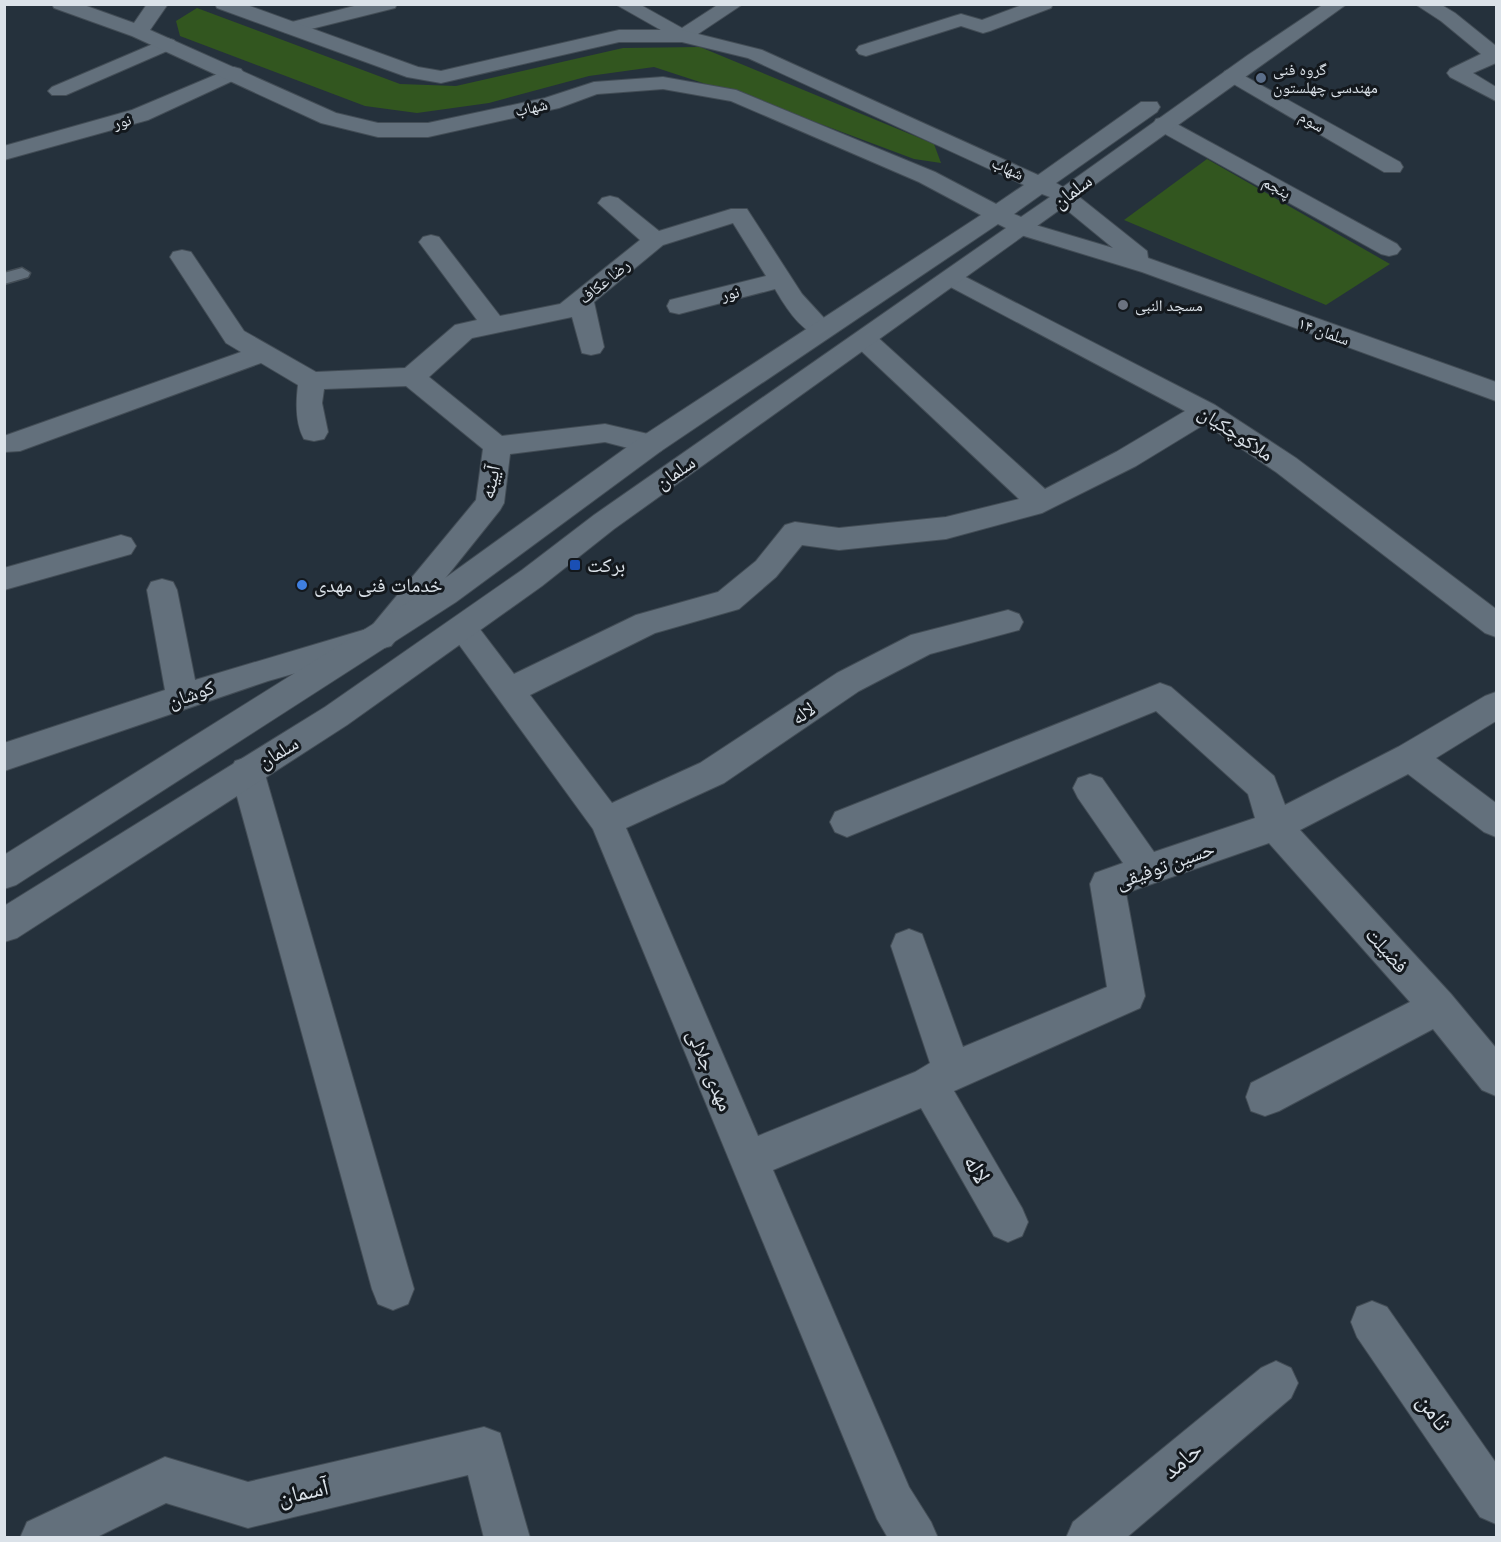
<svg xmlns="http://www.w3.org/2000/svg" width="1501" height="1542" font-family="Raleway,'Noto Naskh Arabic',sans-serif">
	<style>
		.green { fill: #32561f }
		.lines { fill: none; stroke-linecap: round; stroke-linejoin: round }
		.lane-casing { stroke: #434d56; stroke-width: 3 }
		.street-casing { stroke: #434d56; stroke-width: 2 }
		.secondary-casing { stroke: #434d56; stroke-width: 2 }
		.lane { fill: #63707c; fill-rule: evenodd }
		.street { fill: #63707c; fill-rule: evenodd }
		.secondary { fill: #63707c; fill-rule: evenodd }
		.service-dot { fill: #5c6f8a; stroke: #13181d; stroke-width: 2 }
		.worship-dot { fill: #6b7280; stroke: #13181d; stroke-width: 2 }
		.transit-dot { fill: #1a4fb4; stroke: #13181d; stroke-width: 2 }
		.shop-dot { fill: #3f7fe0; stroke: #13181d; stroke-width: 2 }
		.labels { text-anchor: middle; stroke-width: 6; stroke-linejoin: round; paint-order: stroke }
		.far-poi-label { font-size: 16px; fill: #dbe2e9; stroke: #13181d; text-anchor: start }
		.far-street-label { font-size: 16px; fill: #dbe2e9; stroke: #13181d }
		.street-label { font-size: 20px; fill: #dbe2e9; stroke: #13181d }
		.poi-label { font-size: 20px; fill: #dbe2e9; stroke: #13181d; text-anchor: start }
		.near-street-label { font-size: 24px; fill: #dbe2e9; stroke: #13181d }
	</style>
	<rect width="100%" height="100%" fill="#25313c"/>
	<g class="green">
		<path d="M 197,8 L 400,84 L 456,86 L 623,48 L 700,47 L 934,144 L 941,163 L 914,159 L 770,105 L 654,67 L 589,76 L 489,103 L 417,113 L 365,106 L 180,36 L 176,21 Z"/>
		<path d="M 1207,159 L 1390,264 L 1326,305 L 1124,220 Z"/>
	</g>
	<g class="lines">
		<g class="lane-casing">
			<path id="lane" d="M 22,268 L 30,273 L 28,277 L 4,284 L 4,273 Z"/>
		</g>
		<g class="street-casing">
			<g id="street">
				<path d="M 362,4 L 397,4 L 395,8 L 291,34 L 284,32 L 281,28 L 284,24 Z"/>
				<path d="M 615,4 L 639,4 L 682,28 L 719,4 L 743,4 L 689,40 L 682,42 Z"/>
				<path d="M 1025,4 L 1053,4 L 1051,8 L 990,31 L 983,33 L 961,26 L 866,56 L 859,54 L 856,50 L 859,46 L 954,16 L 961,14 L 982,20 Z"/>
				<path d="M 1415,4 L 1440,4 L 1455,13 L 1496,46 L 1496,63 L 1473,73 L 1496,87 L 1496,101 L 1450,77 L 1447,73 L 1450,69 L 1481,54 L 1441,21 Z"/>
				<path d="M 167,38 L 174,40 L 177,44 L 174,48 L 66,95 L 52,95 L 48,91 L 52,87 Z"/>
				<path d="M 234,67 L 241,69 L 244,73 L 241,77 L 148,120 L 4,160 L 4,146 L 132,110 Z"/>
				<path d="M 1232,69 L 1400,162 L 1403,167 L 1400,172 L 1384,172 L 1225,79 L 1222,75 L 1225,71 Z"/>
				<path d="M 1164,117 L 1397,244 L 1401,249 L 1397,254 L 1389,256 L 1381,254 L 1156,129 L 1153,124 L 1156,119 Z"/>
				<path d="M 1065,190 L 1073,192 L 1147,251 L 1148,258 L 1496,382 L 1496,401 L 1142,272 L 1014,233 L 1010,228 L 1014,223 L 1022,221 L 1113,248 L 1057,202 L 1053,197 L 1057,192 Z"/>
				<path d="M 610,196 L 618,198 L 659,231 L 731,209 L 747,209 L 802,294 L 835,330 L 831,336 C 807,342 786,308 775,289 L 679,314 L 670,312 L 667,306 L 670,300 L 766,276 L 733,223 L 663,245 L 594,302 L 604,347 L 600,353 L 591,355 L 582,353 L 572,317 L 472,338 L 429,377 L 502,436 L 605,424 L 661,437 L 665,444 L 661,451 L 651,454 L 605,442 L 510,454 L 504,503 L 500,510 L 391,646 L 268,681 L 4,771 L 4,743 L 165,690 L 147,590 L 151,582 L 162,579 L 173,582 L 177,590 L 195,680 L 370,628 L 476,500 L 483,449 L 406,386 L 324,389 L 322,403 L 328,432 L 324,439 L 314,441 L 304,439 C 295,423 296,402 298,385 L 261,363 L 20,451 L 4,452 L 4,436 L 241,352 L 226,343 L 170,257 L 173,252 L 182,250 L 191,252 L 244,331 L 316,372 L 405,368 L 455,325 L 477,320 L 419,242 L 423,237 L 431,235 L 439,237 L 500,316 L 560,304 L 640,240 L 598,203 L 602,198 Z"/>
				<path d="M 952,270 L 1215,405 L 1296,458 L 1496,609 L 1496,637 L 1485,633 L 1276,472 L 1205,424 L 1136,466 L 1042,513 L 946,539 L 839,550 L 802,545 L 776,577 L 739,609 L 655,633 L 530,695 L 612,803 L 700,763 L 837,673 L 911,635 L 1008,610 L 1019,614 L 1023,622 L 1019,630 L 930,654 L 859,691 L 724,783 L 626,828 L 758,1136 L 915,1072 L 930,1063 L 891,946 L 896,934 L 909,929 L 922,934 L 963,1047 L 1107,987 L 1090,884 L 1095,873 L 1123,863 L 1078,798 L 1073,788 L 1078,778 L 1090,774 L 1102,778 L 1154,852 L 1255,818 L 1248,794 L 1156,711 L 847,837 L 835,832 L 830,822 L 835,812 L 1160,683 L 1171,687 L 1274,776 L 1285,805 L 1398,747 L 1485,696 L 1496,692 L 1496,721 L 1436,758 L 1496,803 L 1496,837 L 1484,832 L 1408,774 L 1300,830 L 1451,994 L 1496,1048 L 1496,1096 L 1482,1090 L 1433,1029 L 1279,1111 L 1265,1116 L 1251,1111 L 1246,1097 L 1251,1083 L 1410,1002 L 1269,843 L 1126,893 L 1145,996 L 1140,1008 L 954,1091 L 1022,1208 L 1028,1222 L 1022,1236 L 1008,1242 L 994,1236 L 921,1108 L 773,1170 L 909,1487 L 931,1522 L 938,1538 L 888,1538 L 877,1519 L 593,829 L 447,628 L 451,620 L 462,616 L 473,620 L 514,674 L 636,615 L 718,592 L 756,561 L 785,525 L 795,522 L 839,528 L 946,517 L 1019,499 L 856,346 L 852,340 L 856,334 L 865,332 L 874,334 L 1045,489 L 1116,452 L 1185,411 L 943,283 L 940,278 L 943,273 Z"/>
				<path d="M 121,535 L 131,538 L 136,546 L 131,554 L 4,590 L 4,568 Z"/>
				<path d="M 247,757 L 259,761 L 264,771 L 414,1289 L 408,1304 L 393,1310 L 378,1304 L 372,1289 L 230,771 L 235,761 Z"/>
				<path d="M 1372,1301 L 1387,1307 L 1496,1463 L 1496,1524 L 1480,1517 L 1357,1337 L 1351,1322 L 1357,1307 Z"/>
				<path d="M 1276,1361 L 1291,1368 L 1298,1383 L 1291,1398 L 1126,1538 L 1066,1538 L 1073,1522 L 1261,1368 Z"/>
				<path d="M 484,1427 L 500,1433 L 530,1538 L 484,1538 L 468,1475 L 248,1528 L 166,1503 L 95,1538 L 20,1538 L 27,1522 L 165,1457 L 248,1482 Z"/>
			</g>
		</g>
		<g class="secondary-casing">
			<path id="secondary" d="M 52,4 L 81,4 L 134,23 L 147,4 L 168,4 L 150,30 L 336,113 L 378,123 L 428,123 L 545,98 L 594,82 L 663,77 L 736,90 L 935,172 L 996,204 L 1024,185 L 748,58 L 682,42 L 619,42 L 441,83 L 407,77 L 217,8 L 215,4 L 244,4 L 418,67 L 441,71 L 619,30 L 682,30 L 762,50 L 1038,175 L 1141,102 L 1157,102 L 1160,107 L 1157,112 L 1056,183 L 1063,187 L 1248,55 L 1324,4 L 1347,4 L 614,529 L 542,586 L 347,725 L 17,938 L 4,942 L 4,906 L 325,707 L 522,570 L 594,515 L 1006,228 L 998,224 L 661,451 L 456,602 L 16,885 L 4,889 L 4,855 L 434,586 L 641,437 L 981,215 L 919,182 L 731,101 L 663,89 L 597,94 L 559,108 L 428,137 L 378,137 L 321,123 L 132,36 L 54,8 ZM 1042,194 L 1050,197 L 1021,217 L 1014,214 Z"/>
		</g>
		<use href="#lane" class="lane"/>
		<use href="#street" class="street"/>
		<use href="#secondary" class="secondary"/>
	</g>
	<circle class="service-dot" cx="1261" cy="78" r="6"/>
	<circle class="worship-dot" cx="1123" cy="305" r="6"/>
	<rect class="transit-dot" x="569" y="559" width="12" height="12" rx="3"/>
	<circle class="shop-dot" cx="302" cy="585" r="6"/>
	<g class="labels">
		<g class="far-poi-label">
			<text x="1273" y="75">گروه فنی<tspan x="1273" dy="18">مهندسی چهلستون</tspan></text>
			<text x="1135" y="311">مسجد النبی</text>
		</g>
		<g class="far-street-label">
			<text transform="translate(531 107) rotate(-13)" y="6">شهاب</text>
			<text transform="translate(122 121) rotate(-16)" y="6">نور</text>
			<text transform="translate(1312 121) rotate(30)" y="6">سوم</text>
			<text transform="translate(1008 168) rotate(25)" y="6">شهاب</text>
			<text transform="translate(1277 187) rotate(29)" y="6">پنجم</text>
			<text transform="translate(604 281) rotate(-39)" y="6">رضا عکاف</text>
			<text transform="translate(730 293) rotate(-14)" y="6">نور</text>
			<text transform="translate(1324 331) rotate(20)" y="6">سلمان ۱۴</text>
		</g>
		<g class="street-label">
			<text transform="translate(1072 191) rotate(-37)" y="7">سلمان</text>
			<text transform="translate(1236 433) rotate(33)" y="7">ملاکوچکیان</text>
			<text transform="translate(675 472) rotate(-35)" y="7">سلمان</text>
			<text transform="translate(490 482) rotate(-78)" y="7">آیینه</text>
			<text transform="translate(191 694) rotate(-19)" y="7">کوشان</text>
			<text transform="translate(803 713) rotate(-35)" y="7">لاله</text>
			<text transform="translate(278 752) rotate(-31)" y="7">سلمان</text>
			<text transform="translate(1165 865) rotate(-20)" y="7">حسین توفیقی</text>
			<text transform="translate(1387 950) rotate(48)" y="7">فضیلت</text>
			<text transform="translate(710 1070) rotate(67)" y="7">مهدی جلالی</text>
		</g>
		<g class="poi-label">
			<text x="587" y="572">برکت</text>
			<text x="314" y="592">خدمات فنی مهدی</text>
		</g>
		<g class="near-street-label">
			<text transform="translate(977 1169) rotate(60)" y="8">لاله</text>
			<text transform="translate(1434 1412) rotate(55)" y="8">ثامن</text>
			<text transform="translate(1182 1460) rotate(-40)" y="8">حامد</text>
			<text transform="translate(303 1492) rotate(-13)" y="8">آسمان</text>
		</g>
	</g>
	<rect width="1501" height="1542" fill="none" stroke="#dbe2e9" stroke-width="12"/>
</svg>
